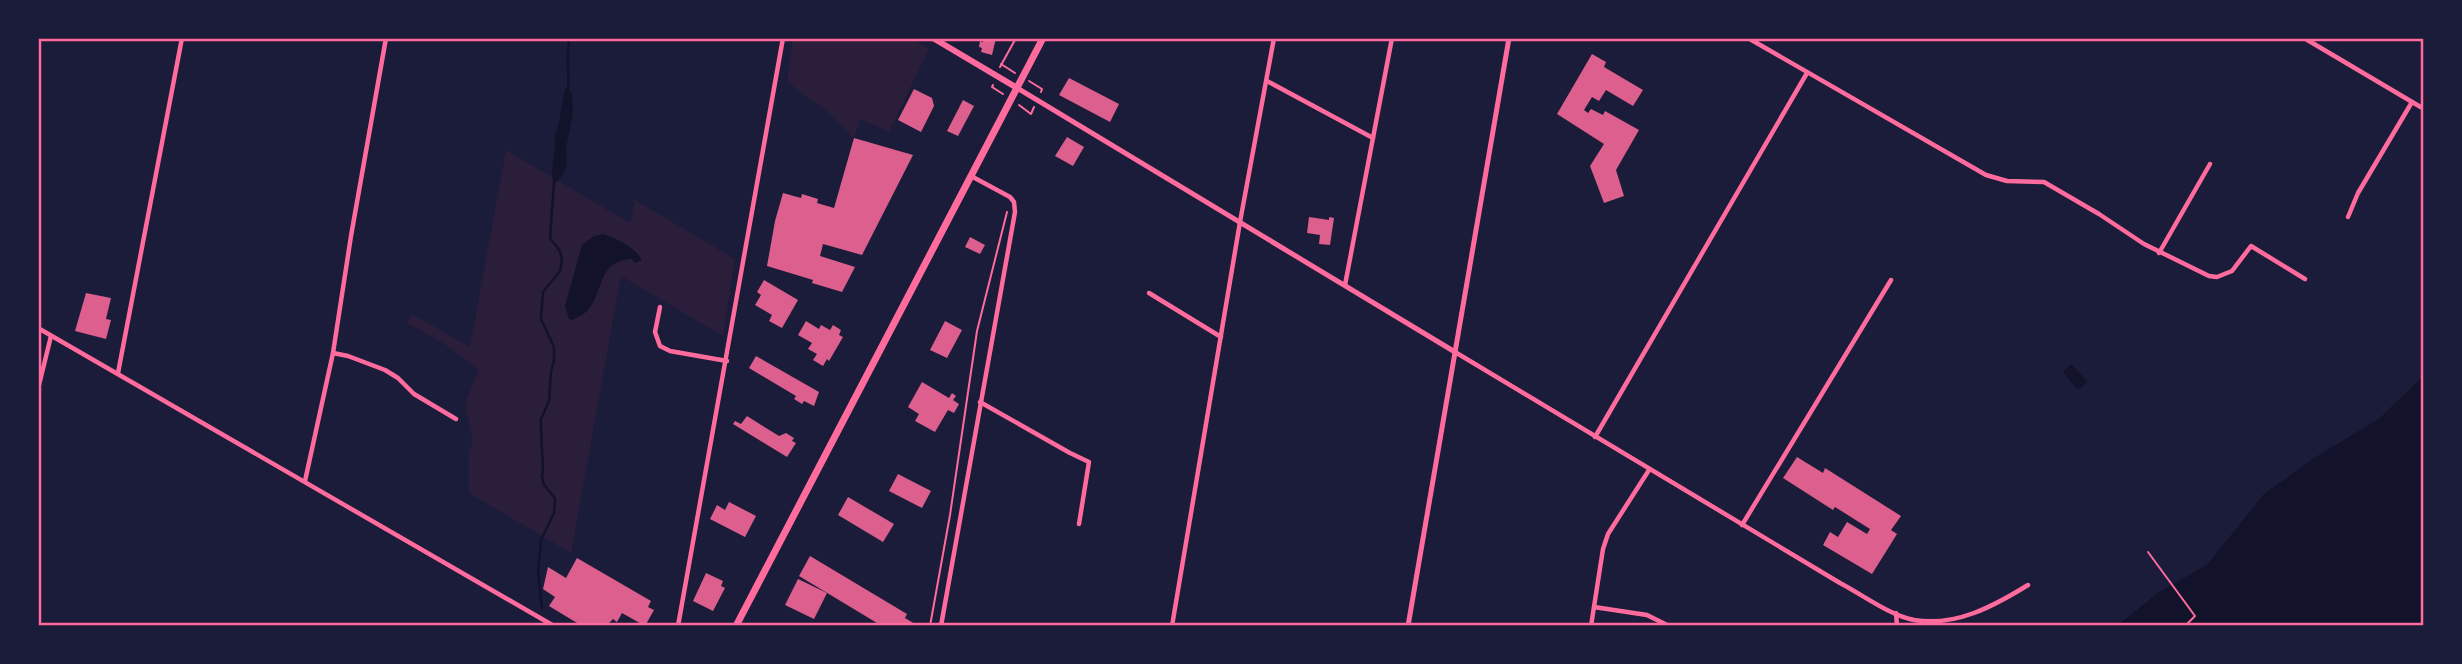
<svg xmlns="http://www.w3.org/2000/svg" width="2462" height="664" font-family="'Space Grotesk',sans-serif">
	<style>
		.green { fill: #2a1e3b }
		.water { fill: #12122b }
		.lines { fill: none; stroke-linecap: round; stroke-linejoin: round }
		.stream { stroke: #12122b; stroke-width: 2.5 }
		.building { fill: #dd5f8e }
		.path { stroke: #ff6b9d; stroke-width: 2 }
		.minor { stroke: #ff6b9d; stroke-width: 4.5 }
		.tertiary { stroke: #ff6b9d; stroke-width: 5 }
		.secondary { stroke: #ff6b9d; stroke-width: 6 }
		.primary { stroke: #ff6b9d; stroke-width: 7 }
		.neatline { fill: none; stroke: #ff6b9d; stroke-width: 2.5 }
	</style>
	<rect width="100%" height="100%" fill="#1b1b3a"/>
	<g class="green">
		<path d="M 793,39 L 913,39 L 929,49 L 889,132 L 860,119 L 854,138 L 833,116 L 787,82 Z"/>
		<path d="M 506,150 L 630,223 L 635,200 L 735,259 L 723,336 L 621,276 L 571,553 L 469,493 L 469,450 L 473,442 L 465,403 L 479,370 L 443,343 L 407,323 L 412,314 L 470,347 Z"/>
	</g>
	<g class="water">
		<path d="M 566,88 L 572,94 L 573,114 L 566,148 L 567,165 L 561,177 L 554,184 C 549,171 557,151 554,136 C 561,126 560,103 566,88 Z"/>
		<path d="M 603,234 C 616,238 636,248 642,260 L 635,263 L 632,259 C 596,261 605,292 587,311 C 583,315 577,317 572,320 L 569,319 L 565,306 L 582,245 L 594,236 Z"/>
		<path d="M 2072,364 L 2087,382 L 2078,390 L 2063,372 Z"/>
		<path d="M 2423,376 L 2423,625 L 2117,626 L 2159,592 L 2207,565 L 2264,494 L 2311,460 L 2380,418 Z"/>
	</g>
	<g class="lines">
		<g class="stream">
			<path d="M 568,90 C 570,73 565,54 570,38"/>
			<path d="M 542,608 L 538,572 L 541,540 L 554,513 L 555,498 L 544,485 L 542,477 L 543,469 L 541,430 L 541,419 L 549,401 L 551,372 L 554,360 L 554,347 L 541,319 L 543,292 L 560,271 L 562,261 L 560,251 L 550,238 L 554,182"/>
		</g>
	</g>
	<g class="building">
		<path d="M 984,38 L 996,38 L 992,55 L 981,52 L 982,48 L 979,47 L 980,41 L 983,42 Z"/>
		<path d="M 1592,54 L 1606,62 L 1604,67 L 1643,90 L 1633,106 L 1606,90 L 1599,101 L 1592,97 L 1584,110 L 1588,113 L 1591,109 L 1603,115 L 1605,111 L 1639,130 L 1616,170 L 1624,196 L 1604,203 L 1590,166 L 1604,144 L 1557,114 Z"/>
		<path d="M 1069,78 L 1119,104 L 1110,122 L 1059,95 Z"/>
		<path d="M 914,89 L 932,98 L 934,106 L 921,132 L 898,120 Z"/>
		<path d="M 963,100 L 974,106 L 958,136 L 947,131 Z"/>
		<path d="M 1067,137 L 1084,147 L 1073,166 L 1055,156 Z"/>
		<path d="M 854,138 L 913,155 L 862,255 L 823,244 L 820,256 L 855,267 L 842,292 L 812,283 L 813,280 L 767,266 L 775,221 L 783,193 L 801,198 L 802,194 L 818,199 L 817,203 L 834,208 Z"/>
		<path d="M 1309,217 L 1329,220 L 1329,217 L 1334,218 L 1330,245 L 1319,244 L 1320,235 L 1307,233 Z"/>
		<path d="M 970,237 L 985,245 L 980,254 L 965,247 Z"/>
		<path d="M 764,280 L 798,300 L 782,328 L 769,321 L 772,315 L 755,305 L 761,295 L 757,292 Z"/>
		<path d="M 86,293 L 111,298 L 106,319 L 111,320 L 106,339 L 75,331 Z"/>
		<path d="M 806,321 L 819,329 L 821,325 L 830,330 L 833,325 L 841,330 L 839,335 L 843,337 L 829,361 L 827,359 L 823,366 L 813,360 L 817,354 L 808,349 L 812,343 L 798,335 Z"/>
		<path d="M 945,321 L 962,330 L 947,358 L 930,350 Z"/>
		<path d="M 756,356 L 819,392 L 814,406 L 804,401 L 802,404 L 794,399 L 796,396 L 749,368 Z"/>
		<path d="M 922,382 L 949,398 L 952,393 L 956,396 L 953,400 L 959,404 L 954,413 L 948,410 L 935,432 L 915,421 L 919,414 L 908,407 Z"/>
		<path d="M 747,416 L 779,436 L 786,433 L 794,438 L 792,441 L 796,443 L 787,457 L 733,424 L 735,421 L 741,424 Z"/>
		<path d="M 1797,457 L 1823,473 L 1825,468 L 1901,516 L 1891,530 L 1897,534 L 1872,574 L 1823,545 L 1830,532 L 1838,537 L 1847,522 L 1867,534 L 1870,529 L 1835,507 L 1833,510 L 1783,478 Z"/>
		<path d="M 898,474 L 931,491 L 922,508 L 889,491 Z"/>
		<path d="M 848,497 L 894,524 L 883,542 L 838,515 Z"/>
		<path d="M 729,502 L 756,516 L 745,537 L 710,519 L 717,505 L 725,510 Z"/>
		<path d="M 810,556 L 907,614 L 905,618 L 915,624 L 914,626 L 882,626 L 799,576 Z"/>
		<path d="M 577,558 L 651,601 L 648,607 L 654,610 L 645,626 L 622,613 L 617,622 L 613,619 L 606,626 L 582,626 L 549,606 L 555,597 L 543,589 L 548,567 L 566,578 Z"/>
		<path d="M 706,573 L 723,581 L 721,586 L 725,588 L 713,611 L 693,601 Z"/>
		<path d="M 798,579 L 827,593 L 814,619 L 785,605 Z"/>
	</g>
	<g class="lines">
		<g class="path">
			<path d="M 1001,64 L 1015,73"/>
			<path d="M 1000,67 L 1016,38"/>
			<path d="M 1029,81 L 1042,89 L 1041,92"/>
			<path d="M 993,85 L 992,87 L 1003,94"/>
			<path d="M 1019,105 L 1031,114 L 1034,107"/>
			<path d="M 2148,552 L 2195,616 L 2187,624"/>
			<path d="M 930,626 L 950,515 L 977,331 L 1007,212"/>
		</g>
		<g class="minor">
			<path d="M 1748,38 L 1986,175 L 2007,181 L 2044,182 L 2099,214 L 2144,244 L 2209,276 L 2217,277 L 2232,271 L 2251,246 L 2305,279"/>
			<path d="M 2304,38 L 2424,109"/>
			<path d="M 1267,81 L 1373,138"/>
			<path d="M 2348,217 L 2358,193 L 2412,102"/>
			<path d="M 2159,253 L 2210,164"/>
			<path d="M 1345,285 L 1392,38"/>
			<path d="M 1149,293 L 1221,337"/>
			<path d="M 660,307 L 655,332 L 660,346 L 670,351 L 727,361"/>
			<path d="M 38,328 L 554,626"/>
			<path d="M 1455,352 L 1840,583 C 1863,595 1889,615 1914,620 C 1956,627 1994,606 2028,585"/>
			<path d="M 333,353 L 348,356 L 385,370 L 398,378 L 414,394 L 456,419"/>
			<path d="M 118,373 L 182,38"/>
			<path d="M 38,389 L 51,336"/>
			<path d="M 980,402 L 1070,453 L 1089,462 L 1079,524"/>
			<path d="M 1595,437 L 1807,73"/>
			<path d="M 305,481 L 333,353 L 351,236 L 386,38"/>
			<path d="M 1742,525 L 1891,280"/>
			<path d="M 1594,607 L 1647,615 L 1669,626"/>
			<path d="M 1896,613 L 1897,626"/>
			<path d="M 678,626 L 783,38"/>
			<path d="M 941,626 L 1015,212 L 1014,202 L 1010,197 L 971,176"/>
			<path d="M 1172,626 L 1240,222 L 1274,38"/>
			<path d="M 1591,626 L 1603,549 L 1608,534 L 1649,470"/>
		</g>
		<g class="tertiary">
			<path d="M 1017,88 L 1455,352"/>
			<path d="M 1408,626 L 1509,38"/>
		</g>
		<path class="secondary" d="M 933,38 L 1017,88"/>
		<path class="primary" d="M 736,626 L 1043,38"/>
	</g>
	<rect width="2462" height="664" fill="none" stroke="#1b1b3a" stroke-width="80"/>
	<rect x="40" y="40" width="2382" height="584" class="neatline"/>
</svg>
